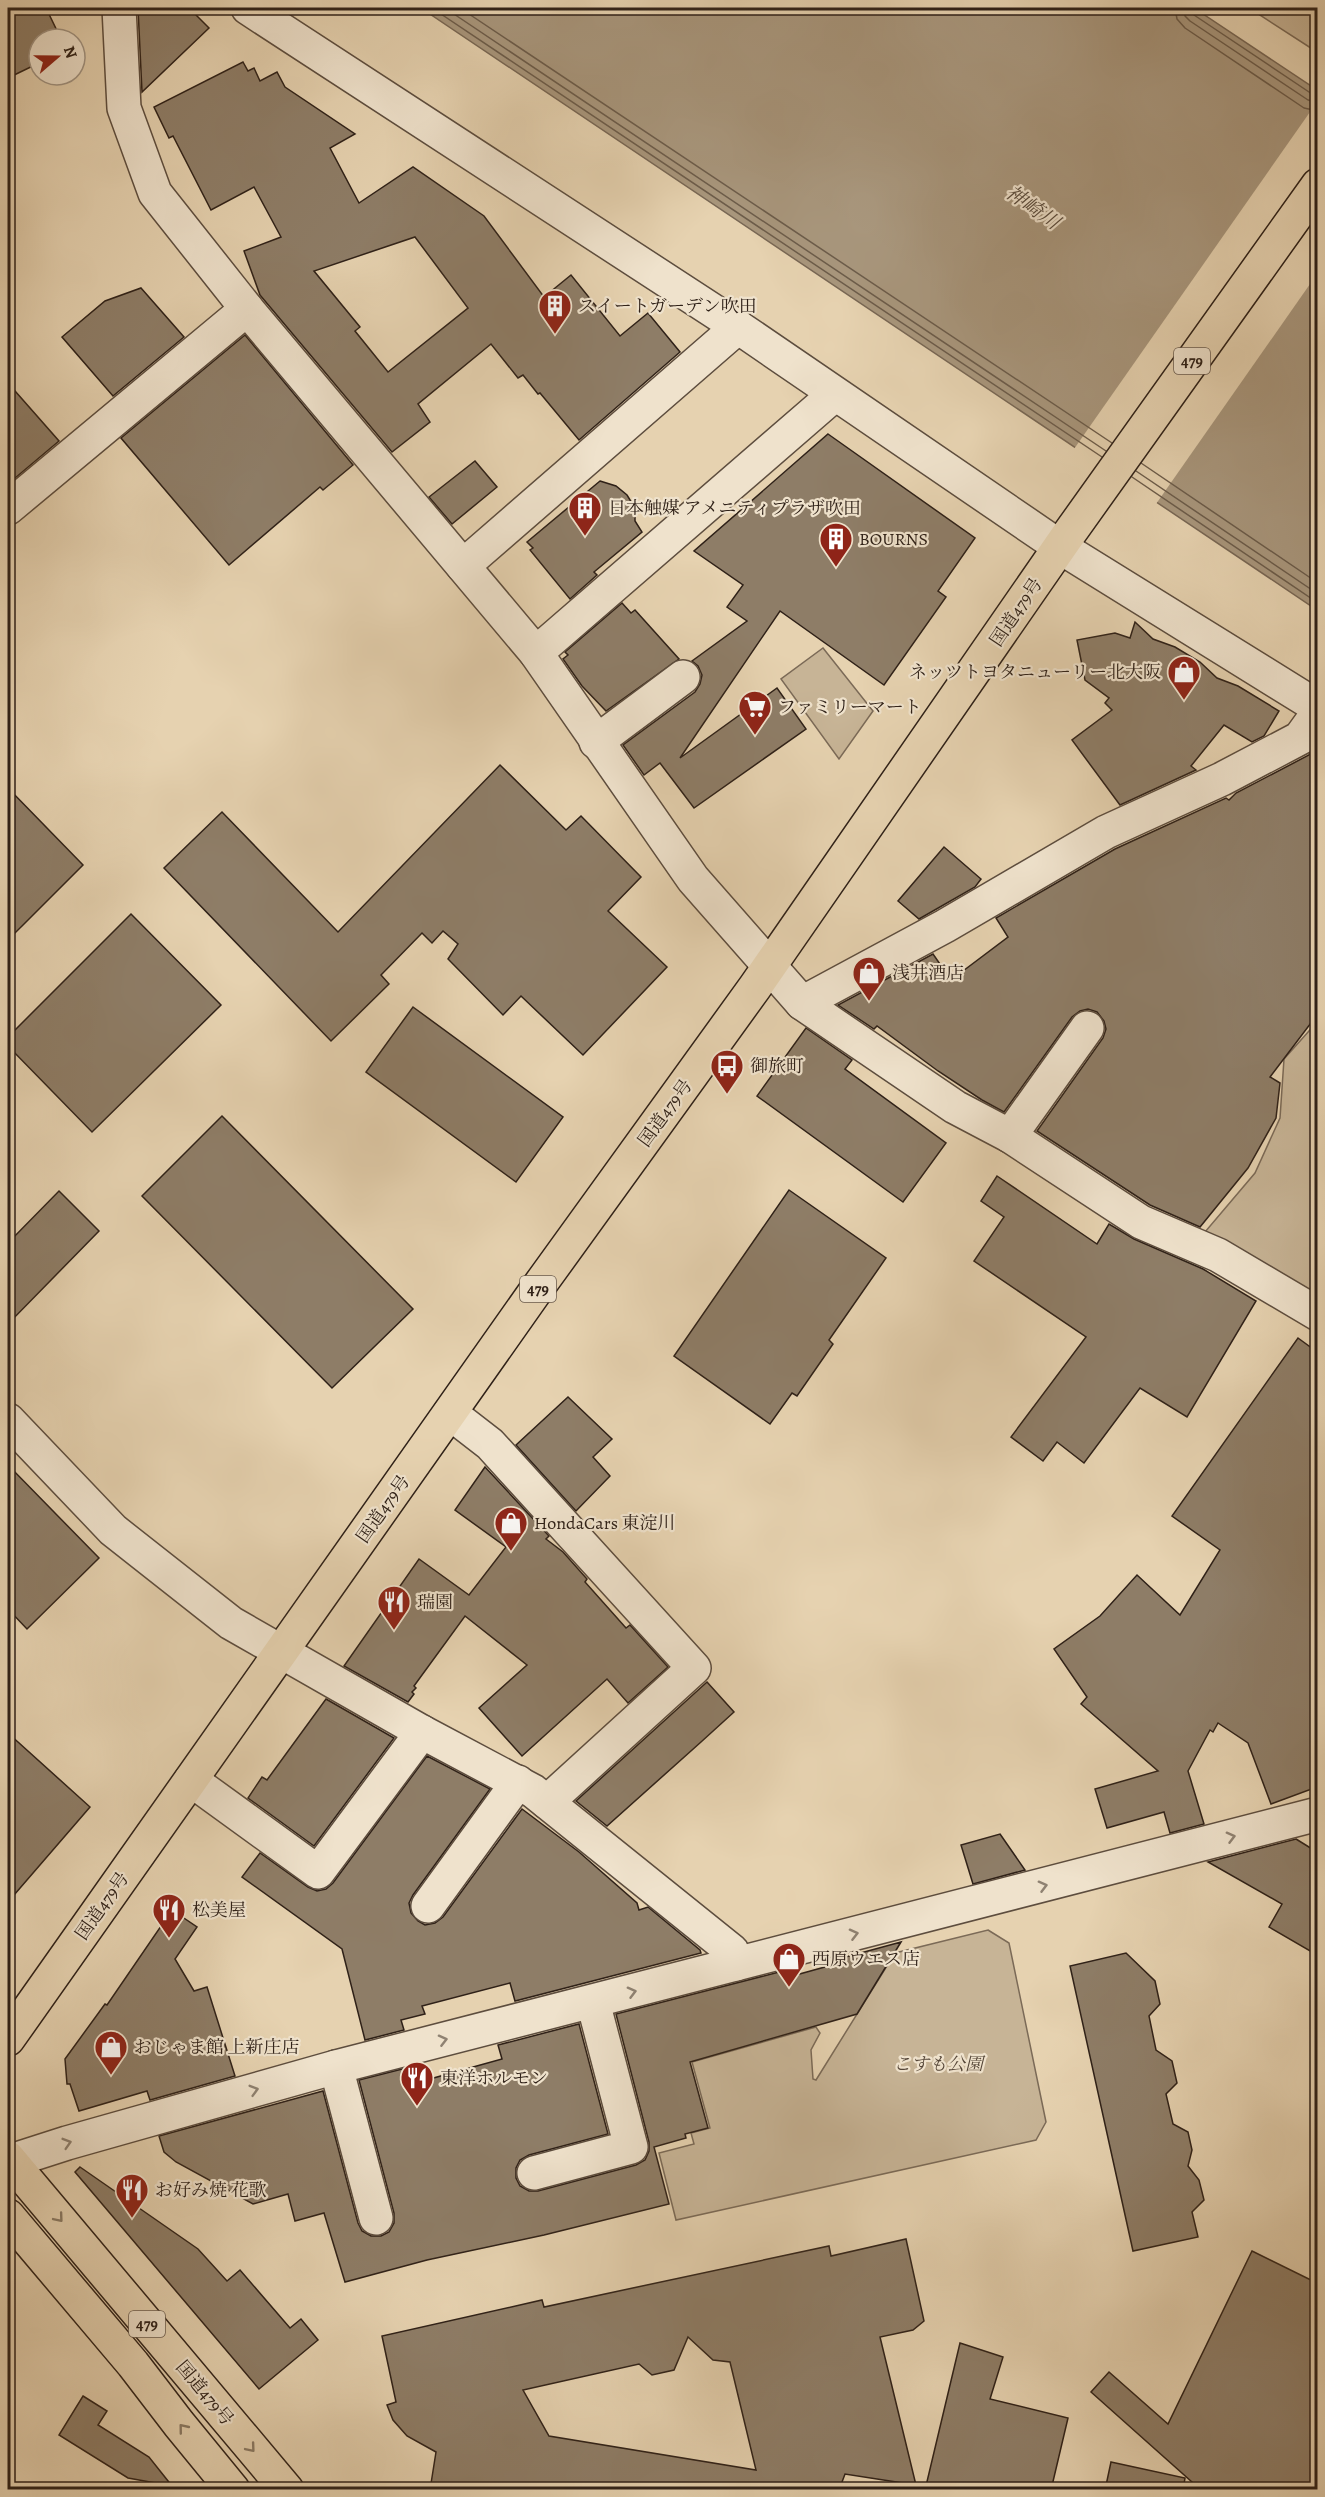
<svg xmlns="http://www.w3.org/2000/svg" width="1325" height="2497" font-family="Alegreya,'Noto Serif JP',serif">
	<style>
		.green { fill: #c7b496; stroke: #7b6a57; stroke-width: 1.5 }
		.water { fill: #a8967c; stroke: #786754; stroke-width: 1.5 }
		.pier { fill: #e6d2b0 }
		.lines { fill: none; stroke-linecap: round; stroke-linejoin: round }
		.shore { stroke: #6c5c4a; stroke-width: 1.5 }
		.building { fill: #8e7d67; stroke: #2f2118; stroke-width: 1.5; fill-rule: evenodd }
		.minor-casing { stroke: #5d4d3e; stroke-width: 36 }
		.highway-casing { stroke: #2f2118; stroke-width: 36 }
		.minor { stroke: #efe2cc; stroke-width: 33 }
		.highway { stroke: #e6d2b0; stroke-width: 33 }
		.oneway { stroke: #8f8272 }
		.oneway2 { stroke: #8a7a64 }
		.labels { text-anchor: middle; stroke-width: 4.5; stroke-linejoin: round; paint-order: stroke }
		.shield { fill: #efe2cc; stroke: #695b4e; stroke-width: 1.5 }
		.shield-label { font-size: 16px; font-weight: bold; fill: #2f2118 }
		.poi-label { font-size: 18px; fill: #2f2118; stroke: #efe2cc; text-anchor: start }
		.street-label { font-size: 18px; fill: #2f2118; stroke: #efe2cc }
		.park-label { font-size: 18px; font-style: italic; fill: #554638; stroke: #efe2cc }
		.water-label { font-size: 20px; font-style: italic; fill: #594a3b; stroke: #efe2cc }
	</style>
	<rect width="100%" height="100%" fill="#e6d2b0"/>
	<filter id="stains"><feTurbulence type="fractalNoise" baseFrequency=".00333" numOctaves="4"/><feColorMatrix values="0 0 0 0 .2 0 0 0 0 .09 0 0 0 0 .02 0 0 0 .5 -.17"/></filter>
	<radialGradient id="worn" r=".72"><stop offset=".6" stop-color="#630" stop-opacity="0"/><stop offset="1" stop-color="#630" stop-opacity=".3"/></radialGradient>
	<g class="green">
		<path d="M 1249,8 L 1317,8 L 1317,52 Z"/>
		<path d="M 823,648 L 873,711 L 839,759 L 781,679 Z"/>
		<path d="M 1317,1022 L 1317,1295 L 1205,1232 L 1255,1173 L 1280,1118 L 1284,1059 Z"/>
		<path d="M 988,1930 L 1009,1943 L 1046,2122 L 1036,2140 L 676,2220 L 659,2153 L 694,2144 L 691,2133 L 710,2128 L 692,2062 L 816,2027 L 820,2033 L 811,2050 L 813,2079 L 816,2080 L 895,1953 Z"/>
	</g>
	<path class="water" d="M 421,8 L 1194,8 L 1317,90 L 1317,610 Z"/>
	<path class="pier" d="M 1317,102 L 1317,274 L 1156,504 L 1074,449 Z"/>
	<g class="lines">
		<g class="shore">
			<path d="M 432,8 L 1102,457"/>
			<path d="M 445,8 L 1106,451"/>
			<path d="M 460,8 L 1112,443"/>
			<path d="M 1175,8 L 1177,19 L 1185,28 L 1304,108 L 1318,111"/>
			<path d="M 1184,8 L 1185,16 L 1190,21 L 1308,100 L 1318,102"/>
			<path d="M 1191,8 L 1194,15 L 1312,94 L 1318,95"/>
			<path d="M 1141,463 L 1318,583"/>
			<path d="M 1136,471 L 1318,594"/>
			<path d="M 1132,477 L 1318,603"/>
		</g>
	</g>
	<g class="building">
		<path d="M 8,8 L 46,8 L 61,39 L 39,39 L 39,63 L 8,78 Z"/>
		<path d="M 138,8 L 189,8 L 209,28 L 142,92 Z"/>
		<path d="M 243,62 L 248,71 L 254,68 L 260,81 L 277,72 L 285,87 L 355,134 L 330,148 L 359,203 L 413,167 L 484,216 L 544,297 L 571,275 L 620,336 L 648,313 L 680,352 L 579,440 L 540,393 L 538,394 L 523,375 L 518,378 L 491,344 L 418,404 L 430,422 L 392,452 L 260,295 L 244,251 L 281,237 L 254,187 L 211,210 L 173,136 L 169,138 L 154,107 ZM 415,237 L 468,308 L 388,372 L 355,331 L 360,327 L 314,271 Z"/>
		<path d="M 141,288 L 184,337 L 113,396 L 62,337 L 105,301 Z"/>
		<path d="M 245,335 L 353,465 L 323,490 L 320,487 L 229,565 L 121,438 Z"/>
		<path d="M 8,383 L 59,441 L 8,484 Z"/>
		<path d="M 828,434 L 975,538 L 938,591 L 946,597 L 884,685 L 780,611 L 680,758 L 777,688 L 806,729 L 694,808 L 660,763 L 644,775 L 623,745 L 695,692 L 700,684 L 702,675 L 698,666 L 692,661 L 747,621 L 727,607 L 743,585 L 694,551 Z"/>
		<path d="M 475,461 L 497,487 L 452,524 L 429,497 Z"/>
		<path d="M 600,481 L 616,486 L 627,495 L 635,508 L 635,521 L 642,532 L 594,572 L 597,575 L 570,599 L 530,550 L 533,548 L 527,542 Z"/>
		<path d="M 622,603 L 631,613 L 635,610 L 679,659 L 606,711 L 582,686 L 563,659 L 568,655 L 565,652 Z"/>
		<path d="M 1135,622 L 1153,639 L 1175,647 L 1200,662 L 1217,678 L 1238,686 L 1279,711 L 1264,736 L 1252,742 L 1224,725 L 1191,766 L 1196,770 L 1120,805 L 1072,740 L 1112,710 L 1105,703 L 1109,698 L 1085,680 L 1077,640 L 1115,633 L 1130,638 Z"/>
		<path d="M 1317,746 L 1317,1015 L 1270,1077 L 1280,1083 L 1276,1118 L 1248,1168 L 1200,1227 L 1150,1205 L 1037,1131 L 1103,1038 L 1106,1029 L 1104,1021 L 1097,1012 L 1088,1009 L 1080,1011 L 1072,1017 L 1004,1112 L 982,1100 L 938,1071 L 877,1026 L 874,1029 L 838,1005 L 933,954 L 951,980 L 1008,937 L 996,918 L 1115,849 L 1226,798 L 1229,800 L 1236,793 L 1309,755 Z"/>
		<path d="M 500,765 L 566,830 L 581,816 L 641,877 L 608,911 L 667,967 L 583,1055 L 521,996 L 503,1015 L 448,959 L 458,944 L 443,931 L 432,943 L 422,933 L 381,975 L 389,984 L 331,1041 L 164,868 L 222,812 L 338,932 Z"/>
		<path d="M 8,788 L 83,865 L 8,940 Z"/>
		<path d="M 944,847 L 981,879 L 975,887 L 919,919 L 898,901 Z"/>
		<path d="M 131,914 L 221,1005 L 92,1132 L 8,1046 L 8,1037 Z"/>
		<path d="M 413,1007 L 563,1117 L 516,1182 L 366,1072 Z"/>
		<path d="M 806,1028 L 852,1060 L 845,1069 L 946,1143 L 903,1202 L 757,1096 Z"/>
		<path d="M 222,1116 L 413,1309 L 332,1388 L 142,1196 Z"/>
		<path d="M 997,1176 L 1097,1244 L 1109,1224 L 1134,1239 L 1203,1269 L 1256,1301 L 1187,1417 L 1140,1388 L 1084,1463 L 1057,1442 L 1043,1461 L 1011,1437 L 1086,1337 L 974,1261 L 1004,1217 L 981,1201 Z"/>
		<path d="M 789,1190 L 886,1258 L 829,1340 L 833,1344 L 797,1396 L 792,1393 L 770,1424 L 674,1356 Z"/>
		<path d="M 59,1191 L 99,1231 L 8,1324 L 8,1243 Z"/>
		<path d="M 1298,1338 L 1317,1352 L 1317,1787 L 1271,1804 L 1248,1743 L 1218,1723 L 1213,1732 L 1210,1730 L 1188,1771 L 1204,1824 L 1170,1833 L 1164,1812 L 1107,1828 L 1095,1789 L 1158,1771 L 1081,1704 L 1087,1697 L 1054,1649 L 1100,1616 L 1137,1575 L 1180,1615 L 1220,1550 L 1172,1516 Z"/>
		<path d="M 568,1397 L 612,1439 L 593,1457 L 610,1476 L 576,1511 L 516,1445 Z"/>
		<path d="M 8,1465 L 99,1558 L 27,1629 L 8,1609 Z"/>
		<path d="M 485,1467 L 549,1536 L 546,1539 L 563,1552 L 587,1579 L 585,1582 L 626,1628 L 630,1625 L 668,1667 L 628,1703 L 607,1679 L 522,1756 L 479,1708 L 527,1665 L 465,1616 L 414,1686 L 416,1688 L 412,1692 L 414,1694 L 408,1702 L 344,1666 L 419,1559 L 469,1595 L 506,1547 L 455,1510 Z"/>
		<path d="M 707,1682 L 734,1712 L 701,1742 L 607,1826 L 576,1801 Z"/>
		<path d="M 326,1699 L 394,1738 L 314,1846 L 248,1798 L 262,1777 L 267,1780 Z"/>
		<path d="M 8,1733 L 90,1807 L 8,1902 Z"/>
		<path d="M 427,1756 L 490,1789 L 413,1895 L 409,1903 L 411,1913 L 418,1921 L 425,1925 L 435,1923 L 443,1917 L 522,1809 L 579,1852 L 637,1903 L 639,1910 L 648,1907 L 700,1950 L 701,1953 L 515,2001 L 510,1983 L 422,2006 L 425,2014 L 401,2020 L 404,2030 L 365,2040 L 342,1949 L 242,1877 L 260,1853 L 308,1887 L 317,1891 L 326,1889 L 333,1883 Z"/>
		<path d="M 1000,1834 L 1025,1870 L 973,1884 L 961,1845 Z"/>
		<path d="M 1296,1839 L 1317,1852 L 1317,1955 L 1269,1927 L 1282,1904 L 1208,1862 Z"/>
		<path d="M 172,1910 L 197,1927 L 175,1959 L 194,1991 L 207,1987 L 235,2076 L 150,2100 L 147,2091 L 79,2111 L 70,2084 L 67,2084 L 65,2059 L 105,2004 L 107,2005 Z"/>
		<path d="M 901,1942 L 857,2014 L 690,2062 L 708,2128 L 685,2134 L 686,2138 L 654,2147 L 669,2204 L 544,2235 L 427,2260 L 345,2282 L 324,2213 L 295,2221 L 288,2194 L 253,2204 L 176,2162 L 164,2152 L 159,2136 L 323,2091 L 358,2223 L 362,2231 L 371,2236 L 381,2236 L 389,2232 L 394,2223 L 394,2213 L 359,2080 L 414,2066 L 419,2082 L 502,2059 L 498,2045 L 579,2024 L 608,2134 L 529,2155 L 520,2160 L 516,2168 L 516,2178 L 520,2186 L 529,2191 L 538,2191 L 636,2165 L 645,2160 L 649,2151 L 649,2142 L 616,2014 L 783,1971 L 785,1978 L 843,1962 L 842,1958 Z"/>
		<path d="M 1126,1953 L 1155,1981 L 1160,2004 L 1149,2016 L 1156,2050 L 1172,2061 L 1177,2083 L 1166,2094 L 1173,2124 L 1188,2132 L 1192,2150 L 1188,2166 L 1199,2180 L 1204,2200 L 1192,2212 L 1198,2237 L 1133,2251 L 1070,1966 Z"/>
		<path d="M 80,2167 L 198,2249 L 227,2281 L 240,2270 L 290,2328 L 301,2319 L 318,2340 L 259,2389 L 75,2172 Z"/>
		<path d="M 906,2239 L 924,2321 L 913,2330 L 880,2337 L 916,2485 L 845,2474 L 839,2490 L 430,2490 L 436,2452 L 407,2436 L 393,2420 L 387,2405 L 396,2402 L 382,2336 L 542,2300 L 544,2307 L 829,2246 L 831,2256 ZM 688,2337 L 713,2360 L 730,2362 L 756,2470 L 549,2436 L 523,2390 L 639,2364 L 652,2375 L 674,2370 Z"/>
		<path d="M 1252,2251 L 1317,2283 L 1317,2490 L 1201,2490 L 1091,2392 L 1109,2372 L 1168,2424 Z"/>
		<path d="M 960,2343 L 1003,2357 L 990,2399 L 1068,2418 L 1051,2490 L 925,2490 Z"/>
		<path d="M 83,2396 L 107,2411 L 98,2425 L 149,2457 L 172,2486 L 128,2478 L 59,2435 Z"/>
		<path d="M 1111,2462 L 1185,2478 L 1183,2490 L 1105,2490 Z"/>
	</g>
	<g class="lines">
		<g class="minor-casing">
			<g id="minor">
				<path d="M 119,8 L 124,108 L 155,193 L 247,309 L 536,653 L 693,879 L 802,1003 L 955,1107 L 1010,1136 L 1141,1222 L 1218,1255 L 1318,1314"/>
				<path d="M 248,8 L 738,327 L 1060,547 L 1318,707"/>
				<path d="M 8,508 L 247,309"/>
				<path d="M 463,566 L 738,327"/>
				<path d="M 536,653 L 834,395"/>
				<path d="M 596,742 L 683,677"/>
				<path d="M 802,1003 L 945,926 L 1106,832 L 1222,779 L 1300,738 L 1318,713"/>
				<path d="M 1010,1136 L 1087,1028"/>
				<path d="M 450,1413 L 490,1444 L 694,1668 L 547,1802"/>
				<path d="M 8,1420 L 113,1530 L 231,1623 L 422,1732 L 533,1791 L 732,1951 L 736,1964"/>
				<path d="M 191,1780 L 318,1872 L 422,1732"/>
				<path d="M 428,1906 L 518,1782"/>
				<path d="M 336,2067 L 376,2218"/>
				<path d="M 11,2161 L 67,2143 L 336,2067 L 1318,1814"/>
				<path d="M 534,2173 L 631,2147 L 593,2002"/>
			</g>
		</g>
		<g class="highway-casing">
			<g id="highway">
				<path d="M 8,2039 L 544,1279 L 755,987 L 1066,538 L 1318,185"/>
				<path d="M 8,2158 L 287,2490"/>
				<path d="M 8,2216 L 133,2364 L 179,2424 L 233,2490"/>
			</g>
		</g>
		<use href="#minor" class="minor"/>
		<use href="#highway" class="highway"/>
	</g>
	<defs><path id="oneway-chevron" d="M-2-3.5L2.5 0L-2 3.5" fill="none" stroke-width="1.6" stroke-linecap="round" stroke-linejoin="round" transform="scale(1.5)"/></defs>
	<g class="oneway">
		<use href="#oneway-chevron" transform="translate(1231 1837) rotate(-15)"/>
		<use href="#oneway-chevron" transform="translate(1043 1886) rotate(-15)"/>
		<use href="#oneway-chevron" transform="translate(854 1934) rotate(-14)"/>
		<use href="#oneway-chevron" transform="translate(632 1992) rotate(-15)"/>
		<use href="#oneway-chevron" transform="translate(443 2040) rotate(-14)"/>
		<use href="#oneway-chevron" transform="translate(254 2090) rotate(-16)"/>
		<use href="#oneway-chevron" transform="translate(67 2143) rotate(-17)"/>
	</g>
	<g class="oneway2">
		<use href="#oneway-chevron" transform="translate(59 2218) rotate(50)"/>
		<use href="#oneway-chevron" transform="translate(183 2428) rotate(-129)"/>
		<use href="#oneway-chevron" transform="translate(251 2448) rotate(50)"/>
	</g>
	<defs>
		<g id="building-pin" transform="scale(1.725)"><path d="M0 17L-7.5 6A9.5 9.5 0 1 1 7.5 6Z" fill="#8f2418" stroke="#efe2cc"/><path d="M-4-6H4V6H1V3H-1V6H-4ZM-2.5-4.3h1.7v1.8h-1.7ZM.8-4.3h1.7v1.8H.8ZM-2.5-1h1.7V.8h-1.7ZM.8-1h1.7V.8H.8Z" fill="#fff"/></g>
		<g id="shop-pin" transform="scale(1.725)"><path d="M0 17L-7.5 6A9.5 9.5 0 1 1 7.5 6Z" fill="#8f2418" stroke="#efe2cc"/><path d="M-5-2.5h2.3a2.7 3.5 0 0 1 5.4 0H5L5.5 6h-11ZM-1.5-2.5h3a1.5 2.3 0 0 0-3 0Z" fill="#fff"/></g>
		<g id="supermarket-pin" transform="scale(1.725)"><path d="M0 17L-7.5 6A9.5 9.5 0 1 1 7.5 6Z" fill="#8f2418" stroke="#efe2cc"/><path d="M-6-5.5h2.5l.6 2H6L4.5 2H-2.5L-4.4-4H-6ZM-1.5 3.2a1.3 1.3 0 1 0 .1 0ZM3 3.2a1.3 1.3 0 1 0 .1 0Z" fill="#fff"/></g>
		<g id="bus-pin" transform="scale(1.725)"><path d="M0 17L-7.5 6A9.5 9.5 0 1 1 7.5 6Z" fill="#8f2418" stroke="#efe2cc"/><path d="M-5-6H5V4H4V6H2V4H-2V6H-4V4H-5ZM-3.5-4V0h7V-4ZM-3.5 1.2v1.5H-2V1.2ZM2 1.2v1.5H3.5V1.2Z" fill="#fff"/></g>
		<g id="restaurant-pin" transform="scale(1.725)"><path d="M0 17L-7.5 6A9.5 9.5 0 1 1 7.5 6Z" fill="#8f2418" stroke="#efe2cc"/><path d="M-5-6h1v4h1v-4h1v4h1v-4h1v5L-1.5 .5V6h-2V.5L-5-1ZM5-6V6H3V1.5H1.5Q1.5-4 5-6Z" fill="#fff"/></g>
	</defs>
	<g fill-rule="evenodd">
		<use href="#building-pin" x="555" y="306"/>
		<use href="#building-pin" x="585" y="508"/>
		<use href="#building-pin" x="836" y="539"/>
		<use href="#shop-pin" x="1184" y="672"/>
		<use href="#supermarket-pin" x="755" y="707"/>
		<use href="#shop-pin" x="869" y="973"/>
		<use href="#bus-pin" x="727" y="1066"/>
		<use href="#shop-pin" x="511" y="1523"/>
		<use href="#restaurant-pin" x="394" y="1602"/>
		<use href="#restaurant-pin" x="169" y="1910"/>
		<use href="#shop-pin" x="789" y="1959"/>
		<use href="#shop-pin" x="111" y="2047"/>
		<use href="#restaurant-pin" x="417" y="2078"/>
		<use href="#restaurant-pin" x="132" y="2190"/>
	</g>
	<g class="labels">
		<g class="shield">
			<rect x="1174" y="348" width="36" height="26" rx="4.5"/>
			<rect x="520" y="1276" width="36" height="26" rx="4.5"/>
			<rect x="129" y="2311" width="36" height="26" rx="4.5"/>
		</g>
		<g class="shield-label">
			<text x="1192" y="367">479</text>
			<text x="538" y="1295">479</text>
			<text x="147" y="2330">479</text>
		</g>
		<g class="poi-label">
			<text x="578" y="312">スイートガーデン吹田</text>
			<text x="608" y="514">日本触媒 アメニティプラザ吹田</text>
			<text x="859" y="545">BOURNS</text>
			<text x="1161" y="678" text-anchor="end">ネッツトヨタニューリー北大阪</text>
			<text x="778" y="713">ファミリーマート</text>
			<text x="892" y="979">浅井酒店</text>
			<text x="750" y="1072">御旅町</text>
			<text x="534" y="1529">HondaCars 東淀川</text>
			<text x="417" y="1608">瑞園</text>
			<text x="192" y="1916">松美屋</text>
			<text x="812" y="1965">西原ウエス店</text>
			<text x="134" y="2053">おじゃま館 上新庄店</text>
			<text x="440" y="2084">東洋ホルモン</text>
			<text x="155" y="2196">お好み焼 花歌</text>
		</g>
		<g class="street-label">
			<text transform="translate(1016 612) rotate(-56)" y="6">国道479号</text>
			<text transform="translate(665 1113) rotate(-54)" y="6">国道479号</text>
			<text transform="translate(383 1509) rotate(-55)" y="6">国道479号</text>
			<text transform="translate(102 1906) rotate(-55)" y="6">国道479号</text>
			<text transform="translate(205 2393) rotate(50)" y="6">国道479号</text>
		</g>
		<g class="park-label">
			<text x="938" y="2070">こすも公園</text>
		</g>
		<g class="water-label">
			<text transform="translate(1033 207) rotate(35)" y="7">神崎川</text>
		</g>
	</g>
	<rect width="1325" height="2497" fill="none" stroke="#e6d2b0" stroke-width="30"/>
	<rect x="9" y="9" width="1307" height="2479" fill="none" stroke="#2f2118" stroke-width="3"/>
	<rect x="15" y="15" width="1295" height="2467" fill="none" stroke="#2f2118" stroke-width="1.5"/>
	<g transform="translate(57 57) rotate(70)"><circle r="28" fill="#efe2cc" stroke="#a29584" stroke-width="1.5"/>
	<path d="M0-4.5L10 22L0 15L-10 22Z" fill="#8f2418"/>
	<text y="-9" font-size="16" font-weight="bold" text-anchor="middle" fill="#2f2118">N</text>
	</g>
	<rect width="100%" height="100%" filter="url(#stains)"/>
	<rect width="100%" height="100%" fill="url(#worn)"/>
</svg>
